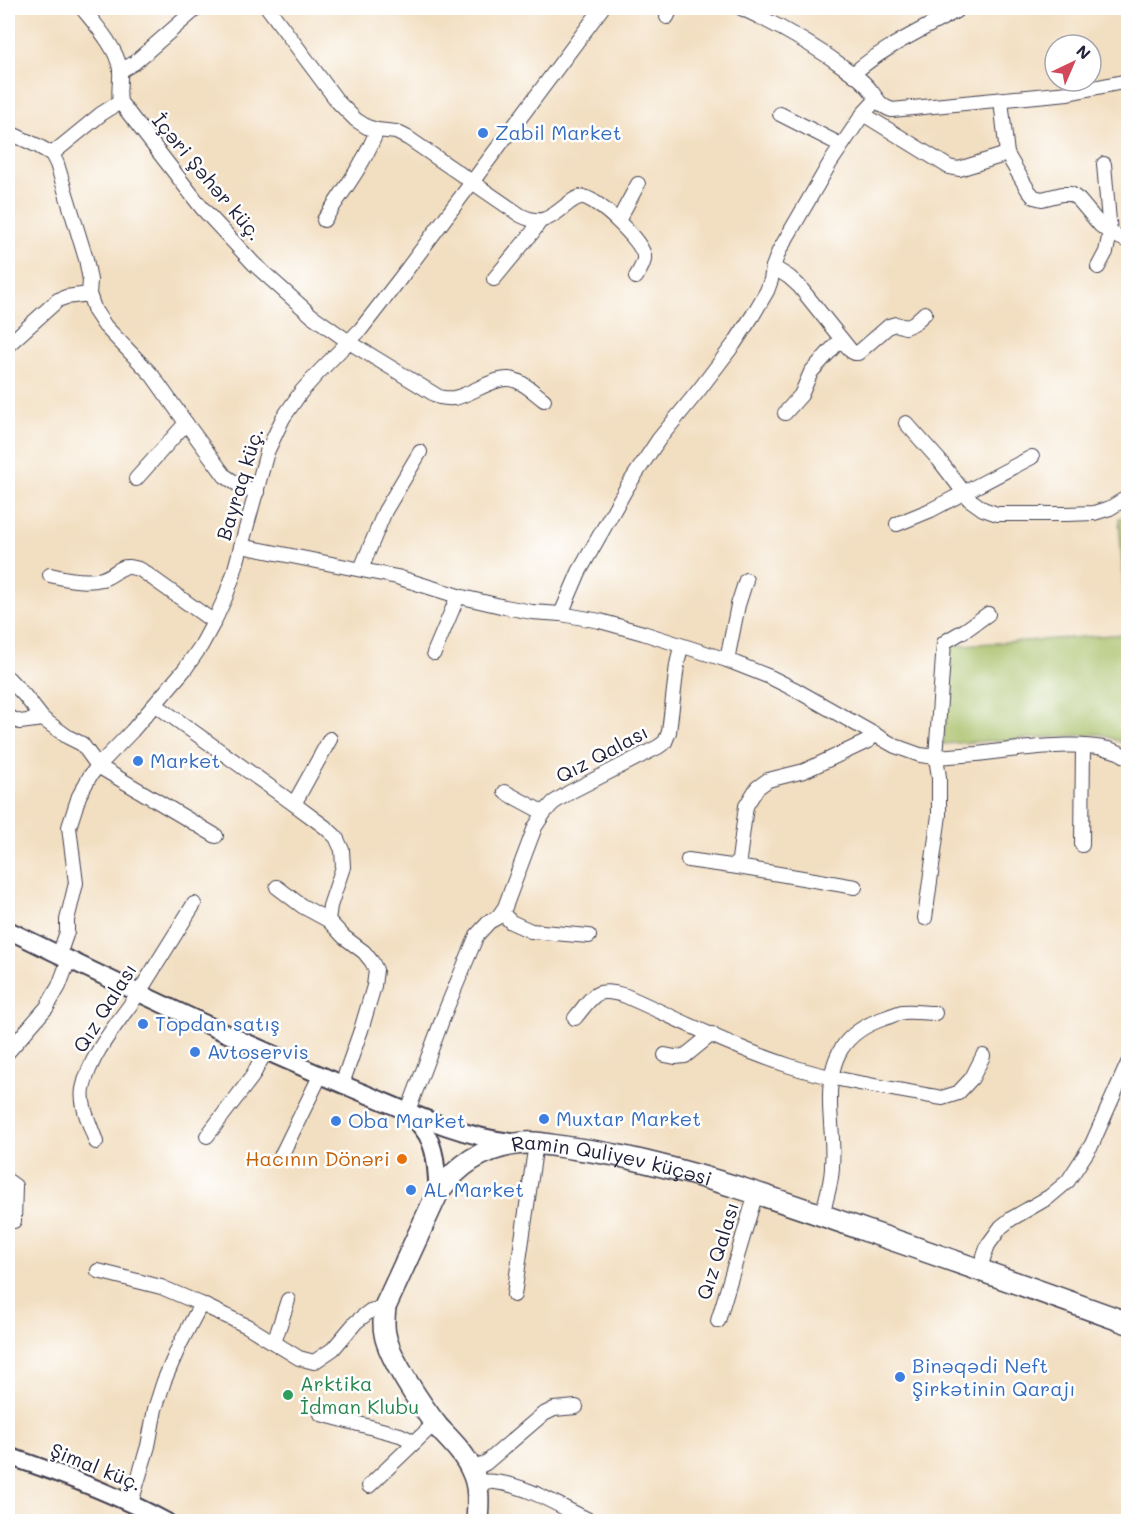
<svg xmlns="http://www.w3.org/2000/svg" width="1136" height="1529" font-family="Mali,sans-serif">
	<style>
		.green { fill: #a5bd63; stroke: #64704f; stroke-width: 1.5 }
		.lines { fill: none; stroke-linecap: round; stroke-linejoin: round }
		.minor-casing { stroke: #413e4f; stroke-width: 16 }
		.tertiary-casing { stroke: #413e4f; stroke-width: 20 }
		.primary-casing { stroke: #413e4f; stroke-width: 24 }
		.minor { stroke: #fff; stroke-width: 14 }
		.tertiary { stroke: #fff; stroke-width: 16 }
		.primary { stroke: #fff; stroke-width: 21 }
		.shop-dot { fill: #3f7fe0; stroke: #fff; stroke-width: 2 }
		.food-dot { fill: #e8710a; stroke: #fff; stroke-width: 2 }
		.leisure-dot { fill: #2e9e5b; stroke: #fff; stroke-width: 2 }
		.labels { text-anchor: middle; stroke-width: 5; stroke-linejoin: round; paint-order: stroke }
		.shop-label { font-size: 20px; fill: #366cbe; stroke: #fff; text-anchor: start }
		.street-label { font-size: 20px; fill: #22223b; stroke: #fff }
		.food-label { font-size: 20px; fill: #c56008; stroke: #fff; text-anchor: end }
		.leisure-label { font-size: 20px; fill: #27864d; stroke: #fff; text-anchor: start }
	</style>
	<rect width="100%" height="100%" fill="#fff"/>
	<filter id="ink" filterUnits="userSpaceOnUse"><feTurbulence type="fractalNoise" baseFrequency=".0167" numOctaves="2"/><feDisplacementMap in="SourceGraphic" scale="12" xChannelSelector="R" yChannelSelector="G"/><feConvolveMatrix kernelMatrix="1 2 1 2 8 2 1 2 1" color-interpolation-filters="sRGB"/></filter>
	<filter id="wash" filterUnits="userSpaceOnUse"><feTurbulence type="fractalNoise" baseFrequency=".008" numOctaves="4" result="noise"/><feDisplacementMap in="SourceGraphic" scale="24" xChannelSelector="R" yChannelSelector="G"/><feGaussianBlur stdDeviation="1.35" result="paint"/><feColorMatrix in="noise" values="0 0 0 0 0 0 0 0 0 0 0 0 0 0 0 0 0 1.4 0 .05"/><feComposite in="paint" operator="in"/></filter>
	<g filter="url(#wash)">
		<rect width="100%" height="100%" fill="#f2dec0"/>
		<path class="green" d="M 1128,516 L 1128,745 L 1101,734 L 943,744 L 949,646 L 1127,634 L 1119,518 Z"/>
	</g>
	<g filter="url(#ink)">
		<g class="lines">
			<g class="minor-casing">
				<g id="minor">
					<path d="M 82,8 C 95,24 117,48 120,69 C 121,80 118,90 120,102 L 202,208 L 254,264 L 311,315 L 349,342 L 439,397 C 444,398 449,399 454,398 C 472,395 499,372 517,381 C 527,385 536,394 544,400"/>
					<path d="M 268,8 L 338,102 L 356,120 L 367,127 L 377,130 L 396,132 L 408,138 L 520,215 C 543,227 551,217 569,203 C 573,200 577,197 582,197 C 596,197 642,241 644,256 C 645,263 639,271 636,277"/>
					<path d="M 741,8 C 780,26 817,47 852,73 C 859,78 867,85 872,92 C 878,101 882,107 892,110 L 1068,93 L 1128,81"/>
					<path d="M 667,17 L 671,8"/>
					<path d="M 120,71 L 134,63 L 197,8"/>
					<path d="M 853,74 C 882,48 922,30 956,11"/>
					<path d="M 1001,100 L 1007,154 L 1028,190 L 1034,197 L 1042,199 L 1062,194 L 1071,194 L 1079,200 L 1100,225 L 1110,233 L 1128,241"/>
					<path d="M 780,114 L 841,145"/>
					<path d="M 863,114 L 949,167 L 959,169 L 1007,154"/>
					<path d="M 8,132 L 38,146 L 52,154 L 57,164 L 86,259 L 90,280 L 89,294 L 95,311 L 105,326 L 152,375 L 186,423 L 225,476 L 237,484 L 257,492"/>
					<path d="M 52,154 L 101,114 L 120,102"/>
					<path d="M 324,220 C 343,191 365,163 377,130"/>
					<path d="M 618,221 L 638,184"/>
					<path d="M 773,267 L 789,277 L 799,286 L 851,351 L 855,353 L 858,353 L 889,326 L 896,324 L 905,327 L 914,323 L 925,313"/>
					<path d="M 1098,267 L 1106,252 L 1110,233 L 1104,164"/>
					<path d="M 494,279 L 532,233 L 540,221"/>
					<path d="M 8,345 L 58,300 L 66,297 L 89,294"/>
					<path d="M 785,413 L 801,395 L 811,372 L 841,339"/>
					<path d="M 906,423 L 939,460 L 969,499 L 983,509 L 997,514 L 1067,514 L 1094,513 L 1110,508 L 1128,497"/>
					<path d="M 136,479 L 186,423"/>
					<path d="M 897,524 L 931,510 L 1032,457"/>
					<path d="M 241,546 L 397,577 L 458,596 L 505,607 L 532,612 L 561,614 L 600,621 L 643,633 L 727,660 L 770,677 L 796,690 L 895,746 L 920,755 L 936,757 C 950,756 964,755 977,754 C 1013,750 1101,735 1128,758"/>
					<path d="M 361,569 L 385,511 L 420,452"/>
					<path d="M 50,575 C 66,579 85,583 102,579 C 119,574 119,561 141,570 L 214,622"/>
					<path d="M 561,614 L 579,572 L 627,487 L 659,439 L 699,390 L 734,344 L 753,315 L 767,291 L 771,280 L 773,267 L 779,251 L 830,163 L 863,114 L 876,100"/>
					<path d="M 434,653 L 458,596"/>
					<path d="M 727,660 L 738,605 L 746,580"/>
					<path d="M 8,678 L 25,696 L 43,719 L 68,737 L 82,744 L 98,766 L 216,836"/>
					<path d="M 156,705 L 294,804 L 325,827 L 336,837 L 342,850 L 343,867 L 330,906 L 328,920 L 344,937 L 364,952 L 372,962 L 376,970 L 374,986 L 361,1030 L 342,1084"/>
					<path d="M 8,717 L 20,722 L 43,719"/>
					<path d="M 505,792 L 544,813"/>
					<path d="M 294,804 L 330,739"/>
					<path d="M 1082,845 L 1083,746"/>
					<path d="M 688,860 L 738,867 L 855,887"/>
					<path d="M 738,867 L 746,806 L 757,788 L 768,780 L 804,771 L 868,741 L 875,734"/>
					<path d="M 277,887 L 302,906 L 328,920"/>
					<path d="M 502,913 L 511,922 L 531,931 L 589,936"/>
					<path d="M 925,918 L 939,815 L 939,777 L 936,757 L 944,643 L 948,640 L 967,629 L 988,614"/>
					<path d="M 59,955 L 67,932 L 67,920 L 76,883 L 69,827 L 79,796 L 90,776 L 98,766 L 132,731 L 185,669 L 201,646 L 214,622 L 225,598 L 233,576 L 267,452 L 283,418 L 301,392 L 318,373 L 361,329 L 399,280 L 602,8"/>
					<path d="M 575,1018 C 594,995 595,986 626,996 C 680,1020 734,1048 790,1066 C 839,1082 892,1088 942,1098 L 958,1093 L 972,1078 L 983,1056"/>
					<path d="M 8,1052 L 47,1007 L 59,986 L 69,959"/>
					<path d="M 665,1055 L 675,1057 L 685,1056 L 712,1034"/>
					<path d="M 408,1111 L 447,1007 L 477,935 L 489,922 L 498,917 L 505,907 L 535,827 L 544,813 L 553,803 L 570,792 L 658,747 L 665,742 L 669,732 L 677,665 L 681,646"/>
					<path d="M 207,1136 L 252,1077 L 265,1052"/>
					<path d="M 96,1142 C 91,1126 80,1106 83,1089 C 90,1054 118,1023 138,994 C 157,964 175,934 194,904"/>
					<path d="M 281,1156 L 320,1076"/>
					<path d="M 8,1181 L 15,1186 L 14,1221"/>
					<path d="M 822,1215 C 826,1199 832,1182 832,1166 C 834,1144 830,1123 830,1102 C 829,1058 843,1032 885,1018 C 891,1016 897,1013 903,1012 C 913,1011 925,1013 935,1013"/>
					<path d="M 979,1270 L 988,1245 L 1001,1227 L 1011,1219 L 1049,1197 L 1068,1181 L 1092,1144 L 1128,1063"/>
					<path d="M 98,1271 L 161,1287 L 201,1304 L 247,1326 L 299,1358 L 314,1362 L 333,1349 L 356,1322 L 370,1311 L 385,1307"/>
					<path d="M 514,1295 L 536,1143"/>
					<path d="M 718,1321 L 756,1193"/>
					<path d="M 274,1343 L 288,1300"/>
					<path d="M 321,1414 L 400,1435 L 415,1442 L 435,1423"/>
					<path d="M 472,1470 L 486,1463 L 542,1415 L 554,1409 L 576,1407"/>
					<path d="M 476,1482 C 482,1482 489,1481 495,1482 C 531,1486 561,1508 593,1522"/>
					<path d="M 369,1486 L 415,1442"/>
					<path d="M 131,1503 L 148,1446 L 155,1409 L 164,1381 L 180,1344 L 201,1304"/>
				</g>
			</g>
			<g class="tertiary-casing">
				<g id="tertiary">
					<path d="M 8,930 C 123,986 238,1041 356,1090 C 406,1110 457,1136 511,1142"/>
					<path d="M 409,1112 C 415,1120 422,1127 427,1135 C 437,1153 436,1172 438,1192"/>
					<path d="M 8,1456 C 62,1474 116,1494 167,1522"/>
				</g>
			</g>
			<g class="primary-casing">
				<g id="primary">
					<path id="s1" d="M 477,1522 C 478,1505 480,1487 472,1471 C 465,1454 450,1440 438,1427 C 422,1407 389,1358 385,1334 C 383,1325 384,1316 385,1307 L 438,1192 C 459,1164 482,1149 516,1144 C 530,1141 544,1144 557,1146 C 577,1149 596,1151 615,1155 C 701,1173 785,1202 867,1231 C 955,1261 1042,1292 1128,1323"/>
				</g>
			</g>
			<use href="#minor" class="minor"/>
			<use href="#tertiary" class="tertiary"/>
			<use href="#primary" class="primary"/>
		</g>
	</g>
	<g class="shop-dot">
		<circle cx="483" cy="133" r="6"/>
		<circle cx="138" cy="761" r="6"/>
		<circle cx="143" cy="1024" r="6"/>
		<circle cx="195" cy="1052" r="6"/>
		<circle cx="544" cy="1119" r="6"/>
		<circle cx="336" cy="1121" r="6"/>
		<circle cx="411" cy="1190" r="6"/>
		<circle cx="900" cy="1377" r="6"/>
	</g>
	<circle class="food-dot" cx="402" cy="1159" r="6"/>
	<circle class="leisure-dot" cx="288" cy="1395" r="6"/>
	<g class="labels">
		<g class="shop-label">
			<text x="495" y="140">Zabil Market</text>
			<text x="150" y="768">Market</text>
			<text x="155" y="1031">Topdan satış</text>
			<text x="207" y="1059">Avtoservis</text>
			<text x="556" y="1126">Muxtar Market</text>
			<text x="348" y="1128">Oba Market</text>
			<text x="423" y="1197">AL Market</text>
			<text x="912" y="1373">Binəqədi Neft<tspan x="912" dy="23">Şirkətinin Qarajı</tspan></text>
		</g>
		<g class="street-label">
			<text transform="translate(207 177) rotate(50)" y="7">İçəri Şəhər küç.</text>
			<text transform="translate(240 484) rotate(-73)" y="7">Bayraq küç.</text>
			<text transform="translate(602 754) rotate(-28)" y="7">Qız Qalası</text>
			<text transform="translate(105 1008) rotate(-58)" y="7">Qız Qalası</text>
			<text dy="7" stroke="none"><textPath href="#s1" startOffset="561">Ramin Quliyev küçəsi</textPath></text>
			<text transform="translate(718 1251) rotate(-73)" y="7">Qız Qalası</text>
			<text transform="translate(96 1467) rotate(22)" y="7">Şimal küç.</text>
		</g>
		<g class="food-label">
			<text x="390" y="1166">Hacının Dönəri</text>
		</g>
		<g class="leisure-label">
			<text x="300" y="1391">Arktika<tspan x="300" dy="23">İdman Klubu</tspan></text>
		</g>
	</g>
	<rect width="1136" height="1529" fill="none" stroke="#fff" stroke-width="30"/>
	<g transform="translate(1073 63) rotate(44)"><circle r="28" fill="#ffffff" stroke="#a7a7b1" stroke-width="1.5"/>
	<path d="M0-4.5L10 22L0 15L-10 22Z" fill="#d1495b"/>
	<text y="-9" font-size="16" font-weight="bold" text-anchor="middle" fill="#22223b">N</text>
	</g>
</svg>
